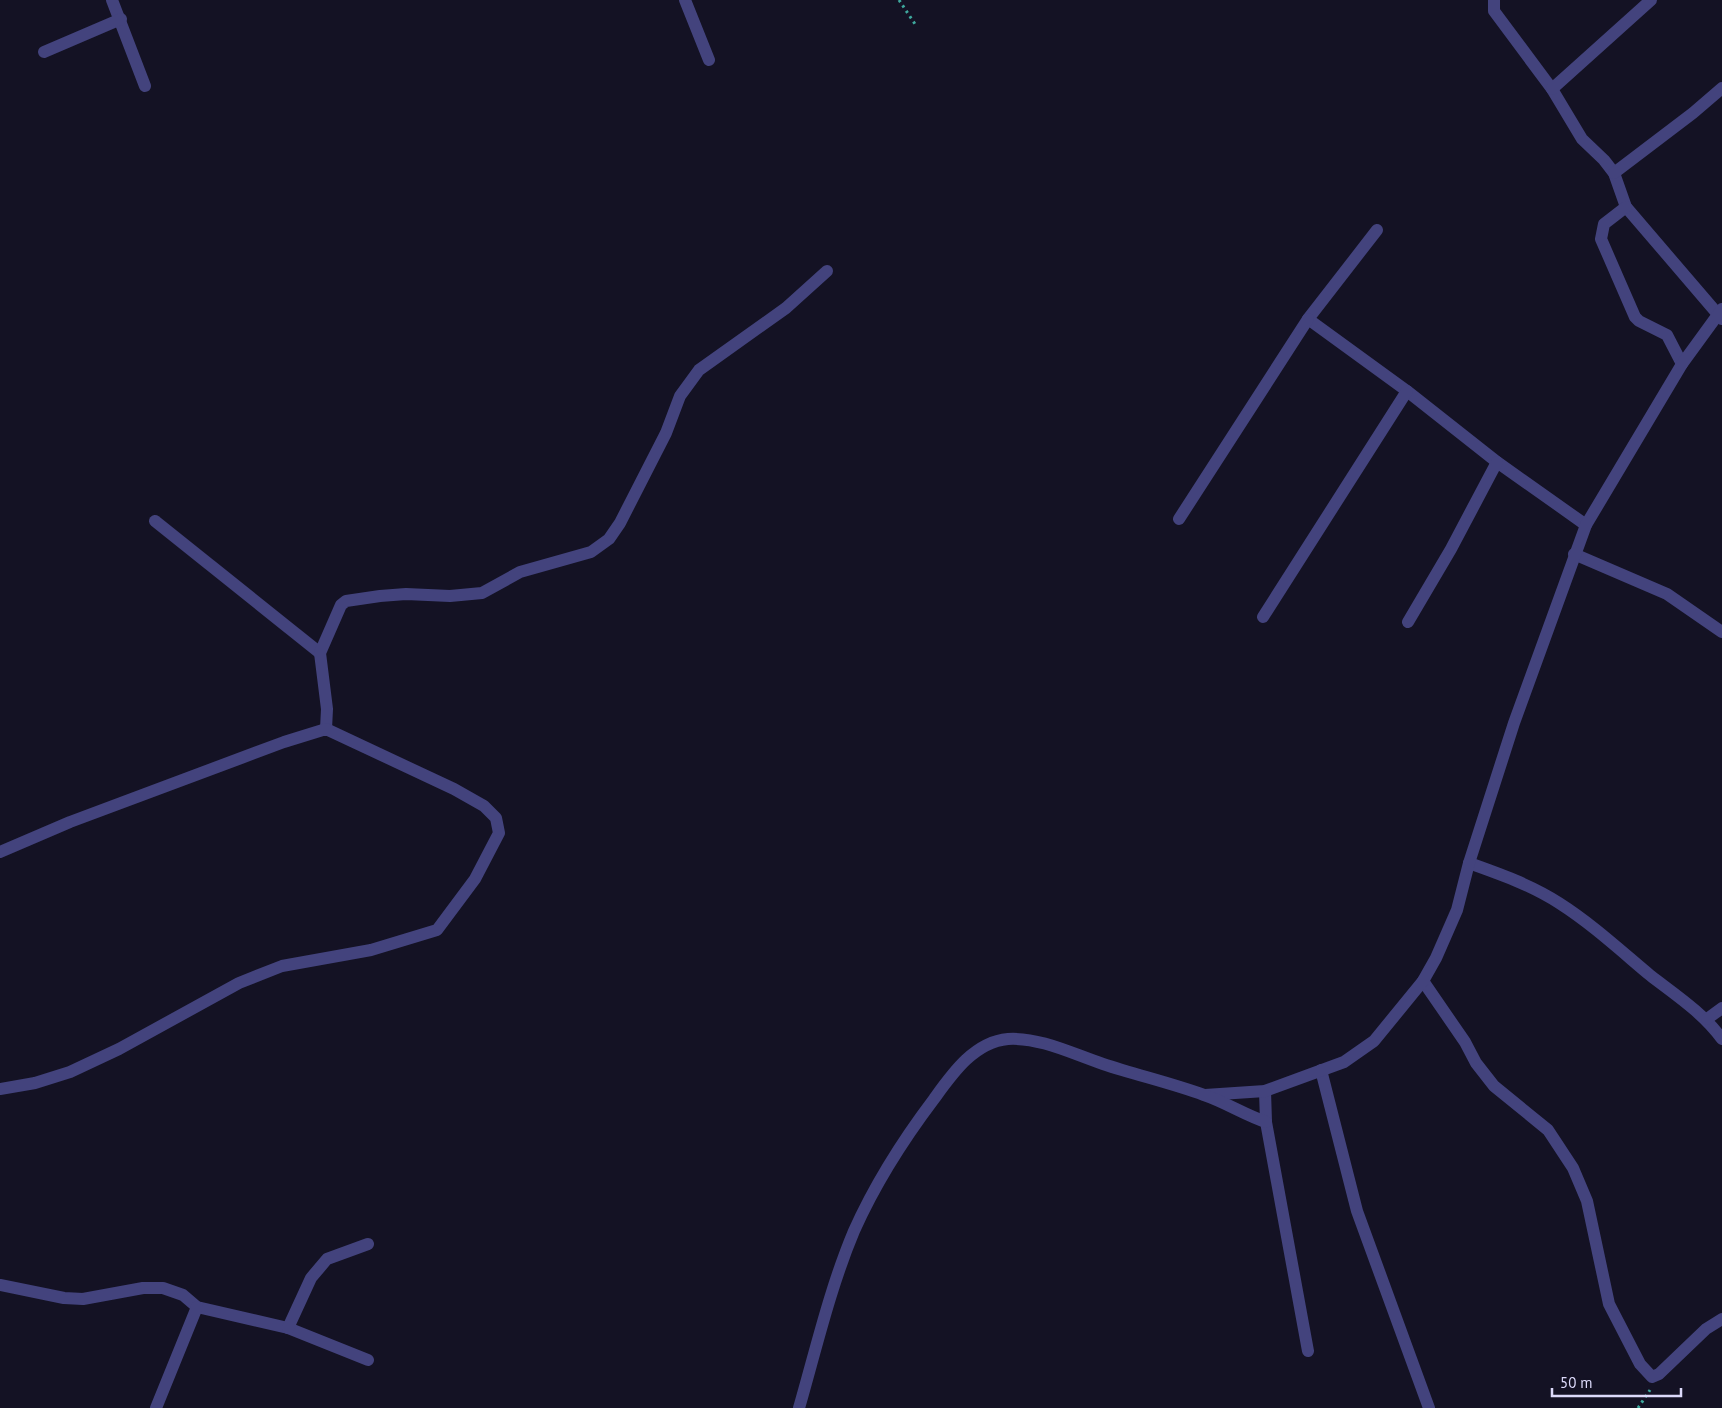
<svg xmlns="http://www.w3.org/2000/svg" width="1722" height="1408" font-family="'PT Sans',sans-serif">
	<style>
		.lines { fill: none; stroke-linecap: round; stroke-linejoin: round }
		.path { stroke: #3fa99e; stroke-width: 3; stroke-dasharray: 2.5 4; stroke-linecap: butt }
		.minor { stroke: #43437d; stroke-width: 12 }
	</style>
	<rect width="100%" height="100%" fill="#141224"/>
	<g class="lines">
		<g class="path">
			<path d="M 899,0 L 915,24"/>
			<path d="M 1638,1408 L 1650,1390"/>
		</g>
		<g class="minor">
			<path d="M 112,0 L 145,86"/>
			<path d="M 685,0 L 709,60"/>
			<path d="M 1494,0 L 1494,11 L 1552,89 L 1582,139 L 1604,160 L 1614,173 L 1626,207 L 1722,319"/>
			<path d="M 44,52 L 121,19"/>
			<path d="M 1552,89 L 1651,0"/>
			<path d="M 1614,173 L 1693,113 L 1722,88"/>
			<path d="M 1626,207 L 1604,224 L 1601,239 L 1635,317 L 1639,321 L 1667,335 L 1682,364"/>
			<path d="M 1377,230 L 1308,319 L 1407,391 L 1497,462 L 1586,525"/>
			<path d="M 1179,519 L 1308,319"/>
			<path d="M 155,521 L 320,653"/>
			<path d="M 1574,554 L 1667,594 L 1722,632"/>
			<path d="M 1263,617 L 1407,391"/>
			<path d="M 1408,622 L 1451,549 L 1497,462"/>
			<path d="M 326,729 L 327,709 L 320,653 L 341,605 L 346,601 L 380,596 L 406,594 L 450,596 L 482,593 L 520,572 L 591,552 L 609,539 L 620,523 L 666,433 L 680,396 L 699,370 L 786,308 L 827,271"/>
			<path d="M 0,852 L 70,822 L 284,742 L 326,729 L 454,789 L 484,806 L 496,818 L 499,833 L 475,879 L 437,930 L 371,950 L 282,966 L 239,983 L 119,1049 L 70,1072 L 35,1083 L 0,1089"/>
			<path d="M 1469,863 C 1500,874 1531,885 1559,903 C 1592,924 1621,951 1651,976 C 1677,996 1703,1013 1722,1039"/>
			<path d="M 1423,981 L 1465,1042 L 1476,1063 L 1494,1086 L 1548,1130 L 1573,1168 L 1587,1201 L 1609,1304 L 1640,1364 L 1652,1377 L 1659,1374 L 1706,1329 L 1722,1319"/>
			<path d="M 1707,1019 L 1722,1008"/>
			<path d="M 1321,1070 L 1357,1211 L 1429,1408"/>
			<path d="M 1265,1091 L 1266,1122 L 1308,1351"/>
			<path d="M 1205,1095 L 1265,1091 L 1344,1062 L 1374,1041 L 1423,981 L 1436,958 L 1457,910 L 1469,863 L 1514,723 L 1586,525 L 1682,364 L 1722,309"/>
			<path d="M 0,1285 L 64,1298 L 83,1299 L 143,1288 L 163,1288 L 183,1295 L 197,1307 L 288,1328 L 368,1360"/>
			<path d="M 288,1328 L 311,1278 L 327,1259 L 368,1244"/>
			<path d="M 156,1408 L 197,1307"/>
			<path d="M 799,1408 C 816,1349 830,1288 854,1231 C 875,1184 903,1140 934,1099 C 952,1074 974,1042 1008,1039 C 1040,1037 1073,1054 1103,1064 C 1136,1075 1171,1083 1204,1095 C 1225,1102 1245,1115 1266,1122"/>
		</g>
	</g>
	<path d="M1552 1388v8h129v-8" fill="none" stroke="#dcd9fa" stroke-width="2.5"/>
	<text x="1560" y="1388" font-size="15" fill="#dcd9fa" stroke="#141224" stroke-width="4" paint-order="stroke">50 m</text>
</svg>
